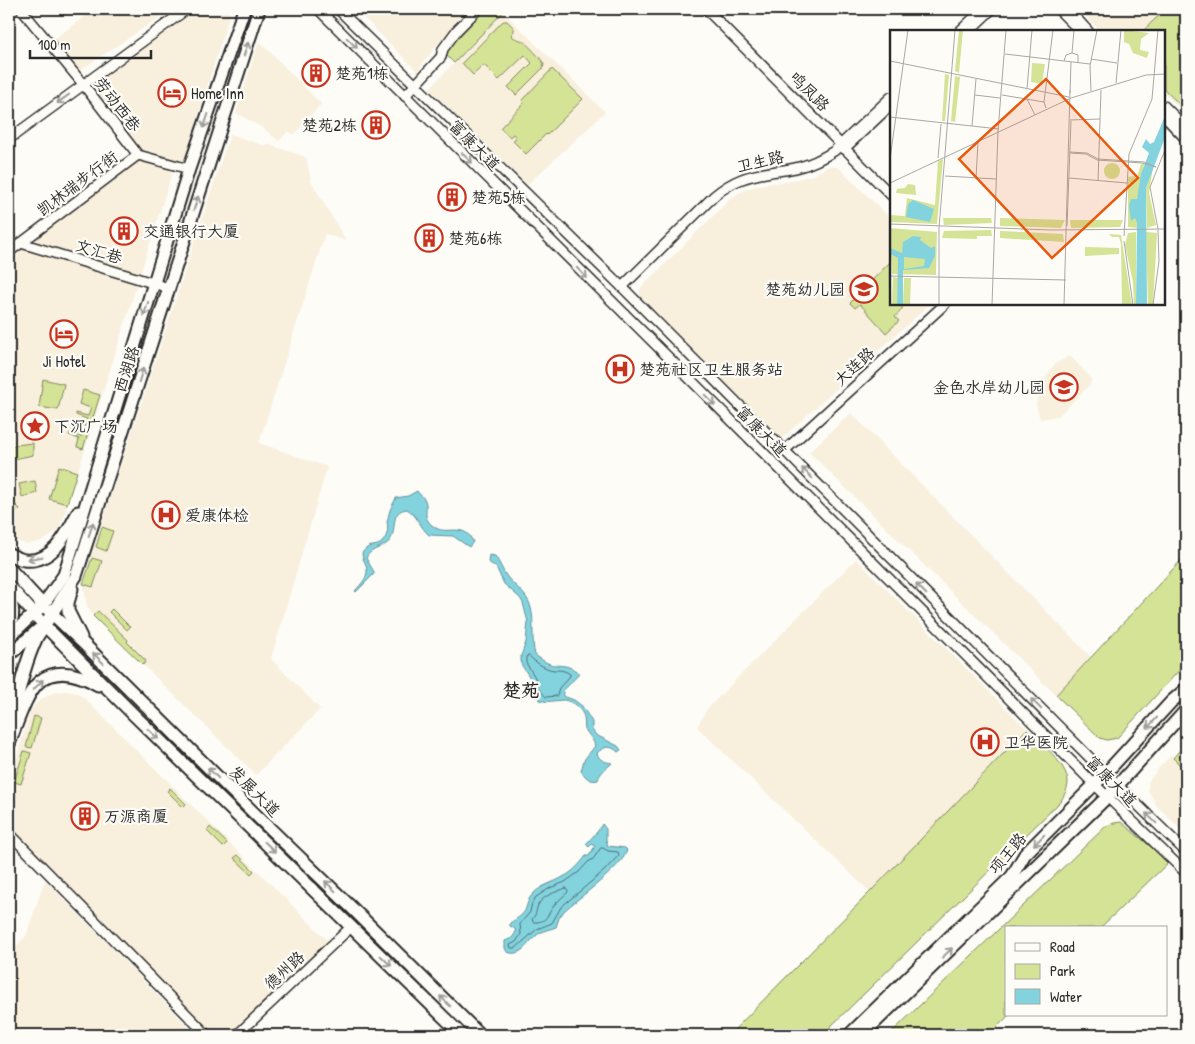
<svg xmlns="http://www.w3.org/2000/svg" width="1195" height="1044" font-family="'Patrick Hand','LXGW WenKai TC',sans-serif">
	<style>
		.built { fill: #f8efdd }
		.green { fill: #d4e396; stroke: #808760 }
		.water { fill: #83d3de; stroke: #609096 }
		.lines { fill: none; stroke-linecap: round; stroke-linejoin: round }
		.shore { stroke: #4e6e73; stroke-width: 1 }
		.minor-casing { stroke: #2b2b2b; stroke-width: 12 }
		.major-casing { stroke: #2b2b2b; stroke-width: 15 }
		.minor { stroke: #fdfcf7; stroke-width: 9 }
		.major { stroke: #fdfcf7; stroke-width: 11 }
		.oneway { stroke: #9e9e9b }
		.labels { text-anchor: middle; stroke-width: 4.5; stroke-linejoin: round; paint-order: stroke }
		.poi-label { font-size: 16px; fill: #2b2b2b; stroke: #fdfcf7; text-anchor: start }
		.street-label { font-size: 16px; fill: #2b2b2b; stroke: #fdfcf7 }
		.quarter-label { font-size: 19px; font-weight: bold; fill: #2b2b2b; stroke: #fdfcf7 }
		.inset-road { fill: none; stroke: #a9a8a5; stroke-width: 1 }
		.view { fill: #e8590c; fill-opacity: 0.15; stroke: #e8590c; stroke-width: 2.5 }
		.inset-edge { fill: none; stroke: #2b2b2b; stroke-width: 2.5 }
	</style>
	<rect width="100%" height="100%" fill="#fdfcf7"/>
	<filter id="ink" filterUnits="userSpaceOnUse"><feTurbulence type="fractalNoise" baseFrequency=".02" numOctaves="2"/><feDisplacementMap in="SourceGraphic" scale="10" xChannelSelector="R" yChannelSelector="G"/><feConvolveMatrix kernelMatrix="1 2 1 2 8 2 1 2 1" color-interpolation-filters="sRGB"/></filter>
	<g filter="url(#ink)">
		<g class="built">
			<path d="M 95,9 L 172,9 L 79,71 L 54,39 Z"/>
			<path d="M 199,9 L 231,9 L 184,162 L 139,150 L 90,86 Z"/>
			<path d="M 355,9 L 468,9 L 453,24 L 452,30 L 445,36 L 424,61 L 418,72 Z"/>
			<path d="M 1079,9 L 1186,9 L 1186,105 L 1181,110 L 1164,93 L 1164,31 L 1100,31 Z"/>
			<path d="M 503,12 L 605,112 L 527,185 L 429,89 Z"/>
			<path d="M 259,41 L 321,104 L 294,135 L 288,131 L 279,141 L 263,128 L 236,113 Z"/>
			<path d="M 230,134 L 265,146 L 267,144 L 306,157 L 311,181 L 346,241 L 325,234 L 259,443 L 327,467 L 271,659 L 320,709 L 256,775 L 93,616 L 87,606 L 84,589 L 86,576 L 88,565 Z"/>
			<path d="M 135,160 L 173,170 L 62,522 L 57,531 L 48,538 L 38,542 L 27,544 L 18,542 L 9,537 L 9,256 Z"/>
			<path d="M 834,166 L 839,168 L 891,219 L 891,304 L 930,304 L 781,439 L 640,296 L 640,289 L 731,198 L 741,192 L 750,188 L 764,184 L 784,182 L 814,175 L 826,167 Z"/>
			<path d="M 1070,356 L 1090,377 L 1091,380 L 1090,385 L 1058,416 L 1040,419 L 1036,404 L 1042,383 L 1054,365 L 1067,357 Z"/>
			<path d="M 851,413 L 1091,657 L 1056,695 L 809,452 Z"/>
			<path d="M 856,559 L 1027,729 L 870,892 L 697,727 L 707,709 Z"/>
			<path d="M 66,691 L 77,693 L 84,698 L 332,945 L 237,1035 L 213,1035 L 9,828 L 9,784 L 29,715 L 32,708 L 39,701 L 47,696 L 56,692 Z"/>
			<path d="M 1171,755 L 1186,771 L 1186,835 L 1157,806 L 1148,790 L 1148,782 L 1159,768 Z"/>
			<path d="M 45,880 L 116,952 L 196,1035 L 9,1035 L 9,953 L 26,936 Z"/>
		</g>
		<g class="green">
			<path d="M 485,9 L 506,9 L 454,63 L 444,53 Z"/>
			<path d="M 1174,10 L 1186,13 L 1186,103 L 1182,107 L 1164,89 L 1164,31 L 1143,31 C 1152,22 1161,11 1174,10 Z"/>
			<path d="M 504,21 L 507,21 L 514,28 L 514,31 L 511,35 C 516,40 517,38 523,41 C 527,44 542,59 544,64 L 543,68 L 516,95 L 508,87 L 532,63 L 525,55 L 499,80 L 484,65 L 473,75 L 462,63 L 502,22 Z"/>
			<path d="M 552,69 L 583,99 L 547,135 L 546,134 L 526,154 L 513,141 L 516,137 L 513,134 L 510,137 L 500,128 L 524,103 L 522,100 Z"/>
			<path d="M 891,261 L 891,304 L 902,304 C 904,310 898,313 895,317 L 899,321 L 886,333 L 860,304 L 855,308 L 850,303 Z"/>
			<path d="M 43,379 L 64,384 L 58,410 L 39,407 Z"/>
			<path d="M 83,390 L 100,395 L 83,449 L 77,447 L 79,439 L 69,435 L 70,433 L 81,437 L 84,429 L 72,425 L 73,423 L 85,426 L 87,419 L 76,415 L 76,413 L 88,416 L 91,408 L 79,404 Z"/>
			<path d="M 33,443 L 33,455 L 9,460 L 9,448 L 15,445 Z"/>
			<path d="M 59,466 L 77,472 L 67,504 L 49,499 Z"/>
			<path d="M 35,481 L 37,493 L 22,497 L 19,484 Z"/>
			<path d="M 9,498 L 20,509 L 9,520 Z"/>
			<path d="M 102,527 L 113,531 L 106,551 L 96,547 Z"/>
			<path d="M 1186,555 L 1186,663 L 1117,738 L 1107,740 L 1100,738 L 1056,695 Z"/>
			<path d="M 92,558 L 102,561 L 93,587 L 83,584 Z"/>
			<path d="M 112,609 L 130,627 L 127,630 L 109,612 Z"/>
			<path d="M 98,611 L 128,640 L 127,642 L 146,661 L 143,665 L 93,616 Z"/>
			<path d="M 34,716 L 41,718 L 32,748 L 26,747 Z"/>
			<path d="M 1027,729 C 1039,741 1068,765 1068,782 C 1068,789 1064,795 1061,801 L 822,1035 L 729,1035 L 870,892 Z"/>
			<path d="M 1186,743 L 1186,771 L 1173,758 Z"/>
			<path d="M 24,751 L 31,753 L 21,784 L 14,782 Z"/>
			<path d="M 170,788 L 186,804 L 183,807 L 167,791 Z"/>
			<path d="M 1121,822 L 1169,862 L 1100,928 L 1006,928 L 1006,1015 L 1009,1015 L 989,1035 L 889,1035 L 1105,827 L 1114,823 Z"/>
			<path d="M 210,827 L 227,843 L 223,847 L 207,831 Z"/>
			<path d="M 238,855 L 254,871 L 251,874 L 234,858 Z"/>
		</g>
		<g class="water">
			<path d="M 417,491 C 419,494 423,497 425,500 C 429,511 420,518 436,528 C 447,535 465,522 473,542 L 469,547 L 453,536 L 429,535 C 420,527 417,515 407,509 C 390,511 397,527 391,539 C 385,549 371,547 366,558 L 374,572 L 374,574 L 356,592 L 355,591 C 362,583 370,576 366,565 C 364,560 362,558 362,553 C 370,543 372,548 380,544 C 387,539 389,529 387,522 L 390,510 L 396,498 L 408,496 Z"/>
			<path d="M 489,555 L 495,556 C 500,563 502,570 507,577 C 515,587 528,594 531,608 C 535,623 531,640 535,655 C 541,659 547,664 554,665 C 566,666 567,665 578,672 L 578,675 L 563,691 L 563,696 L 574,700 L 582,706 L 592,722 L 592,730 L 596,735 L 618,746 L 621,750 L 618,752 C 611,745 604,746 597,753 C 599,761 606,762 612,763 C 607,768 599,773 598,780 C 589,782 586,777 581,771 L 584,760 L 595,746 C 593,738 588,735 585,729 C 584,725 585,721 584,717 C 582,709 572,701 564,700 C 556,700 548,703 540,700 C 539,695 538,694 533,693 L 532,681 L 521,664 L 521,656 L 526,642 L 528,622 L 523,603 L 520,598 L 504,584 L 496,567 L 488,562 Z"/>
			<path d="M 602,824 L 606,829 L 606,840 L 608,846 L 625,848 L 627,850 C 623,867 578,898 564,911 L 559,918 L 556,927 C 551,929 544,930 540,933 C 528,940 523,958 507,952 L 505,948 L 505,941 L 512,938 L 516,932 L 515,929 L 510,926 L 510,923 C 516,919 524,915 526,908 C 528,902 528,899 533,894 C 541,885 553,883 563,877 C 573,872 579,865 586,856 L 589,856 L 595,846 L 592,844 L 589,847 L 586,844 L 598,831 Z"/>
		</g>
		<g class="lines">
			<g class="shore">
				<path d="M 529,656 C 535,662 545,669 554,670 C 560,670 564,670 570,674 L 570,676 L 559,688 L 557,696 L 546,697 L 538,688 L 536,679 L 526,663 L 526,657 Z"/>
				<path d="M 601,848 L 603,848 L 608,851 L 618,852 L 619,855 L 604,871 L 561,907 L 552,923 L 537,929 L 516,948 L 511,948 L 510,945 L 516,942 L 521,934 L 520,924 L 530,912 L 532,903 L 536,897 L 550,888 L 565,882 L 579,872 L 588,862 L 593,859 Z"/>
				<path d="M 566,888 L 568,890 L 568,892 C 564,896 560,899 556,903 C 547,913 549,923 533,922 L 532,919 C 537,914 536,910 538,905 C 543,895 557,892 566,888 Z"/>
			</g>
			<g class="minor-casing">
				<g id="minor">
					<path d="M 21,9 L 83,84 L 138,155 L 189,169"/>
					<path d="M 318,9 L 668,357 L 1090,780 L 1186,873"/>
					<path d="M 338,9 L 625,290 L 1101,769 L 1186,852"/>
					<path d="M 706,9 L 891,195"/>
					<path d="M 1058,9 L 1080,31"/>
					<path d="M 1068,9 L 1088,31"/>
					<path d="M 960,31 L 983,9"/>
					<path d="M 969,31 L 992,9"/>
					<path d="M 405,96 L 441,57 L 443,49 L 457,30 L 478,9"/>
					<path d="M 1164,106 L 1186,128"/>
					<path d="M 1164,116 L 1186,139"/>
					<path d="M 9,139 L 187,9"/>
					<path d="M 844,149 L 891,105"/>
					<path d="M 21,243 L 169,288"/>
					<path d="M 9,252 L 138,155"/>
					<path d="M 622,287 L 714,196 C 733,180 747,176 771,172 C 780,170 790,170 799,167 C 811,164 823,158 834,151 L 891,97"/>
					<path d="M 784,451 L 945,304"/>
					<path d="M 9,833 L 207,1035"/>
					<path d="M 237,1035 L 351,927"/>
				</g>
			</g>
			<g class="major-casing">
				<g id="major">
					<path d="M 9,554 C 13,556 19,559 24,560 C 53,564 67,533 78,512"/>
					<path d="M 9,568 L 43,605 L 85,645 L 260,819 L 351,907 L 480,1035"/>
					<path d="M 9,586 L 44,625 L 134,715 L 462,1035"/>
					<path d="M 72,589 L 68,603 L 68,611 L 81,637"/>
					<path d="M 9,598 C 14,608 14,617 9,626"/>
					<path d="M 9,637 L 43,605 L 64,575 L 189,169 L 244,9"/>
					<path d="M 9,655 L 38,630"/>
					<path d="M 9,732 C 17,700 23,667 37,637 L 76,576 L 259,9"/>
					<path d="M 9,744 C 16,727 26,692 40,681 C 58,667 81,675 98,685"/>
					<path d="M 849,1035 L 1012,876 L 1025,854 L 1105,774 L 1171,702 L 1186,689"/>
					<path d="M 862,1035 L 1107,797 L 1186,710"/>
				</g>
			</g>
			<use href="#minor" class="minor"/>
			<use href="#major" class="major"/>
		</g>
		<defs><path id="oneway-shaft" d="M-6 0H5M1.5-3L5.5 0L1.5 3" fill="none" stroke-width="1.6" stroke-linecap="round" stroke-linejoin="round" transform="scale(1.25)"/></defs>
		<g class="oneway">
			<use href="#oneway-shaft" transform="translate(352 43) rotate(45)"/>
			<use href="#oneway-shaft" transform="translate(246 49) rotate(-72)"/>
			<use href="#oneway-shaft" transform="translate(63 99) rotate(144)"/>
			<use href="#oneway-shaft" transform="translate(206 121) rotate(109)"/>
			<use href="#oneway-shaft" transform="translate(467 158) rotate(45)"/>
			<use href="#oneway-shaft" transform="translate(196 203) rotate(-72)"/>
			<use href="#oneway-shaft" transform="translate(582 273) rotate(45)"/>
			<use href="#oneway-shaft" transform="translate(146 309) rotate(107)"/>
			<use href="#oneway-shaft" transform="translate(141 375) rotate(-72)"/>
			<use href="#oneway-shaft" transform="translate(710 400) rotate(45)"/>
			<use href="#oneway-shaft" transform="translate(807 473) rotate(-135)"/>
			<use href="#oneway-shaft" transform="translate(91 529) rotate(-72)"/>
			<use href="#oneway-shaft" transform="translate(35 558) rotate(171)"/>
			<use href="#oneway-shaft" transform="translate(921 589) rotate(-135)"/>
			<use href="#oneway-shaft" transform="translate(98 658) rotate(-135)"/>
			<use href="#oneway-shaft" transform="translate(38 685) rotate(-46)"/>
			<use href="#oneway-shaft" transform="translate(1036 704) rotate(-135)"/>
			<use href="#oneway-shaft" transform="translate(1152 723) rotate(133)"/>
			<use href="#oneway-shaft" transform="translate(153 734) rotate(44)"/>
			<use href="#oneway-shaft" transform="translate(213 773) rotate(-135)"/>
			<use href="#oneway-shaft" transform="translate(1151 818) rotate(-136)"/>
			<use href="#oneway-shaft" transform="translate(1039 840) rotate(135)"/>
			<use href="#oneway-shaft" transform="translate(270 847) rotate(44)"/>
			<use href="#oneway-shaft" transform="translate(330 886) rotate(-136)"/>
			<use href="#oneway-shaft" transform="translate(947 953) rotate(-44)"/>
			<use href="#oneway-shaft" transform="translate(386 961) rotate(44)"/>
			<use href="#oneway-shaft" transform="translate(445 1001) rotate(-135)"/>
		</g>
	</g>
	<defs>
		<g id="building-ring" transform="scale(1.4375)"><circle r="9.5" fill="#fdfcf7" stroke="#c8321e" stroke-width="1.5"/><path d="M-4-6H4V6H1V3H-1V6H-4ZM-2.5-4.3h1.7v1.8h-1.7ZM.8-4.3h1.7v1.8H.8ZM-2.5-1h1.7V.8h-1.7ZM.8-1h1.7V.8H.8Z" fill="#c8321e"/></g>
		<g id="hotel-ring" transform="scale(1.4375)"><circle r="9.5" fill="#fdfcf7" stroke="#c8321e" stroke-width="1.5"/><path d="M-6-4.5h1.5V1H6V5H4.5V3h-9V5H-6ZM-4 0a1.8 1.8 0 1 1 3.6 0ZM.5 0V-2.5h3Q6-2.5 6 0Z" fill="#c8321e"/></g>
		<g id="school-ring" transform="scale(1.4375)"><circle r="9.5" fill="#fdfcf7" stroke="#c8321e" stroke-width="1.5"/><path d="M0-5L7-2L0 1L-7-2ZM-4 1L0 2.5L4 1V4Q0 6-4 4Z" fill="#c8321e"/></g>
		<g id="hospital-ring" transform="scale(1.4375)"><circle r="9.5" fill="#fdfcf7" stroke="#c8321e" stroke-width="1.5"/><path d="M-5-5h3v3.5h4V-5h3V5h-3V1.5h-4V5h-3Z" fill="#c8321e"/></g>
		<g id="sight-ring" transform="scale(1.4375)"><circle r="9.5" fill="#fdfcf7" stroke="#c8321e" stroke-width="1.5"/><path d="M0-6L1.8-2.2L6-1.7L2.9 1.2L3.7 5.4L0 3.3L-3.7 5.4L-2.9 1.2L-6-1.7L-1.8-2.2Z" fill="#c8321e"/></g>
	</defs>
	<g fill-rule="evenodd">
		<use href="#building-ring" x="316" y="73"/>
		<use href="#hotel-ring" x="172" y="93"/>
		<use href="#building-ring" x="376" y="125"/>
		<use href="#building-ring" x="452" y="197"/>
		<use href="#building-ring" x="124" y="231"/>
		<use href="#building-ring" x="429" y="238"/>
		<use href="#school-ring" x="864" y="289"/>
		<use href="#hotel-ring" x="64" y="334"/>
		<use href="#hospital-ring" x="620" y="369"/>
		<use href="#school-ring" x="1064" y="387"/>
		<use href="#sight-ring" x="35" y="426"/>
		<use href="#hospital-ring" x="166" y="515"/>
		<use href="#hospital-ring" x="985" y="742"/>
		<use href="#building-ring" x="85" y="816"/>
	</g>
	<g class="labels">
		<g class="poi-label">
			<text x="335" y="79">楚苑1栋</text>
			<text x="191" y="99">Home Inn</text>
			<text x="357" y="131" text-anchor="end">楚苑2栋</text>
			<text x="471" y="203">楚苑5栋</text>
			<text x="143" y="237">交通银行大厦</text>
			<text x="448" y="244">楚苑6栋</text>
			<text x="845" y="295" text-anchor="end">楚苑幼儿园</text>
			<text x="64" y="367" text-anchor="middle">Ji Hotel</text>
			<text x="639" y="375">楚苑社区卫生服务站</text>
			<text x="1045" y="393" text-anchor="end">金色水岸幼儿园</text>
			<text x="54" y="432">下沉广场</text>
			<text x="185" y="521">爱康体检</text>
			<text x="1004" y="748">卫华医院</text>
			<text x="104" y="822">万源商厦</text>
		</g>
		<g class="street-label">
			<text transform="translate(810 91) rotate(45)" y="6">鸣凤路</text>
			<text transform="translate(118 104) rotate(52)" y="6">劳动西巷</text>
			<text transform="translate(475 145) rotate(45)" y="6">富康大道</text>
			<text transform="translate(760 161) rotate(-13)" y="6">卫生路</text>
			<text transform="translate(77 183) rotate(-37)" y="6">凯林瑞步行街</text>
			<text transform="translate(99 251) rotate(17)" y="6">文汇巷</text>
			<text transform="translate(854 366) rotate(-43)" y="6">大连路</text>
			<text transform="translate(126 369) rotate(-72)" y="6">西湖路</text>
			<text transform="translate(762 431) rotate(45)" y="6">富康大道</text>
			<text transform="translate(1112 781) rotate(45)" y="6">富康大道</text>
			<text transform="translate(255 791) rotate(45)" y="6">发展大道</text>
			<text transform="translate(1007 853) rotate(-50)" y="6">项王路</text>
			<text transform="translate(284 970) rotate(-43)" y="6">德州路</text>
		</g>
		<g class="quarter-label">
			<text x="521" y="697">楚苑</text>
		</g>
	</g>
	<g transform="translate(890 30)">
		<rect width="275" height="275" fill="#fdfcf7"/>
		<path d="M 69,0 L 73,0 L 69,43 L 65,41 ZM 234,0 L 259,3 L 251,9 L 250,20 L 259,22 L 257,28 L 243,23 L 239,14 L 234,12 ZM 142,33 L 155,34 L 152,54 L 141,52 ZM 55,44 L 59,45 L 55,91 L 52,91 ZM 65,46 L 70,47 L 65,92 L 61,91 ZM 53,129 L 47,194 L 0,192 L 0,185 L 15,186 L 17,168 L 45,175 L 48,131 ZM214 141a8 8 0 1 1 16 0a8 8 0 1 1-16 0ZM 251,134 L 254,134 L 247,198 L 238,197 L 238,147 L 245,146 L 246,151 ZM 263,137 L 259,163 L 266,195 L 257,198 L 256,158 ZM 18,154 L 25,155 L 26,165 L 6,163 L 7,159 L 15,158 ZM 53,188 L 101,188 L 102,193 L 54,195 ZM 110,188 L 175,190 L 171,198 L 110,196 ZM 180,190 L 233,190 L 230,197 L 181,198 ZM 0,198 L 47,202 L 46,245 L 2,244 ZM 101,200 L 102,206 L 87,206 L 87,209 L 52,208 L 54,201 ZM 110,201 L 173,204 L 174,212 L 110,208 ZM 246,202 L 246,275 L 244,275 L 243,252 L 235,215 L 238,203 ZM 256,202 L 267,203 L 263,275 L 258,275 ZM 219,204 L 231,205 L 242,275 L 232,275 L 231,214 L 229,207 L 222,207 ZM 195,217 L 229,218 L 229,224 L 195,226 ZM 3,247 L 8,248 L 7,275 L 2,275 ZM 14,248 L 21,248 L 20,275 L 13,275 Z" fill="#d4e396"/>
		<path d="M 275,86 L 274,110 L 256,158 L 257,275 L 246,275 L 247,192 L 245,188 L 241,191 L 239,176 L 241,169 L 247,169 L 251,144 L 259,123 L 252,117 L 256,109 L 260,114 L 264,112 ZM 23,170 L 44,179 L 40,192 L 16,187 L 18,174 ZM 23,206 L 31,207 L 30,210 L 41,218 L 45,216 L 45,226 L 39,238 L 13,240 L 13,275 L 7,275 L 8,228 L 0,224 L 0,218 L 12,223 L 13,212 ZM 14,227 L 35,229 L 34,236 L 14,239 Z" fill="#83d3de" fill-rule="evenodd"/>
		<path class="inset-road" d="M 182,23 L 184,0M 115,24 L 200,34M 201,29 L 227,33M 0,31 L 179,67M 174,31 L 176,25 L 182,23 L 188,25 L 188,33M 226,53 L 231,0M 137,59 L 142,0M 201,61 L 200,36 L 207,0M 180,63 L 181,32M 85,65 L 110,68M 112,65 L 154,72M 137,69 L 145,85M 156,78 L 154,72 L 163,0M 0,87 L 109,99M 180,90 L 210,89M 82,96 L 86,49M 180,122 L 197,123 L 208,129 L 254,132 L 266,137 L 252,133 L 207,130 L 196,124 L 180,123M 48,128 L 51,94M 0,129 L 18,0M 55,146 L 106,149M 86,148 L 88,112M 179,148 L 237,153M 208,151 L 211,60M 0,153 L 181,68 L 256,45 L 275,44M 0,194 L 161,200 L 275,199M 177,196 L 181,91M 268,199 L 260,157 L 275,120M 234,206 L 239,124 L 262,69 L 268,0M 234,211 L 243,275M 0,246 L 176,250M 49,275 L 49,198 L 65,0M 102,275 L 108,101 L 116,0M 174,275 L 180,60M 263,275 L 269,231 L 268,200"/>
		<path class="view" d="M 156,49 L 248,148 L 162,228 L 69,129 Z"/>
		<rect width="275" height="275" class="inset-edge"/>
	</g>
	<rect width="1195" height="1044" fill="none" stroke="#fdfcf7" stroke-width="30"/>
	<rect x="15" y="15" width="1165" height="1014" fill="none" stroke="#2b2b2b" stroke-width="2" filter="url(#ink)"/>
	<rect x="1005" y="926" width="162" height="90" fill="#fdfcf7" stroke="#a9a8a5"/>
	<rect x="1015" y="943" width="25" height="8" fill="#fdfcf7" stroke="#a9a8a5"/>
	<text x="1050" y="952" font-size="15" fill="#2b2b2b">Road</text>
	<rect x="1015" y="964" width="25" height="15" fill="#d4e396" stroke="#a9a8a5"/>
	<text x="1050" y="976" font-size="15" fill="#2b2b2b">Park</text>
	<rect x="1015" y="989" width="25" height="15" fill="#83d3de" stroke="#a9a8a5"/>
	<text x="1050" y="1002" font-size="15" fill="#2b2b2b">Water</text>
	<path d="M30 50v8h121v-8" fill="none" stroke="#2b2b2b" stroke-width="2.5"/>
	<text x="38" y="50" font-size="15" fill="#2b2b2b" stroke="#fdfcf7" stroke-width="4" paint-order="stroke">100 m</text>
</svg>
